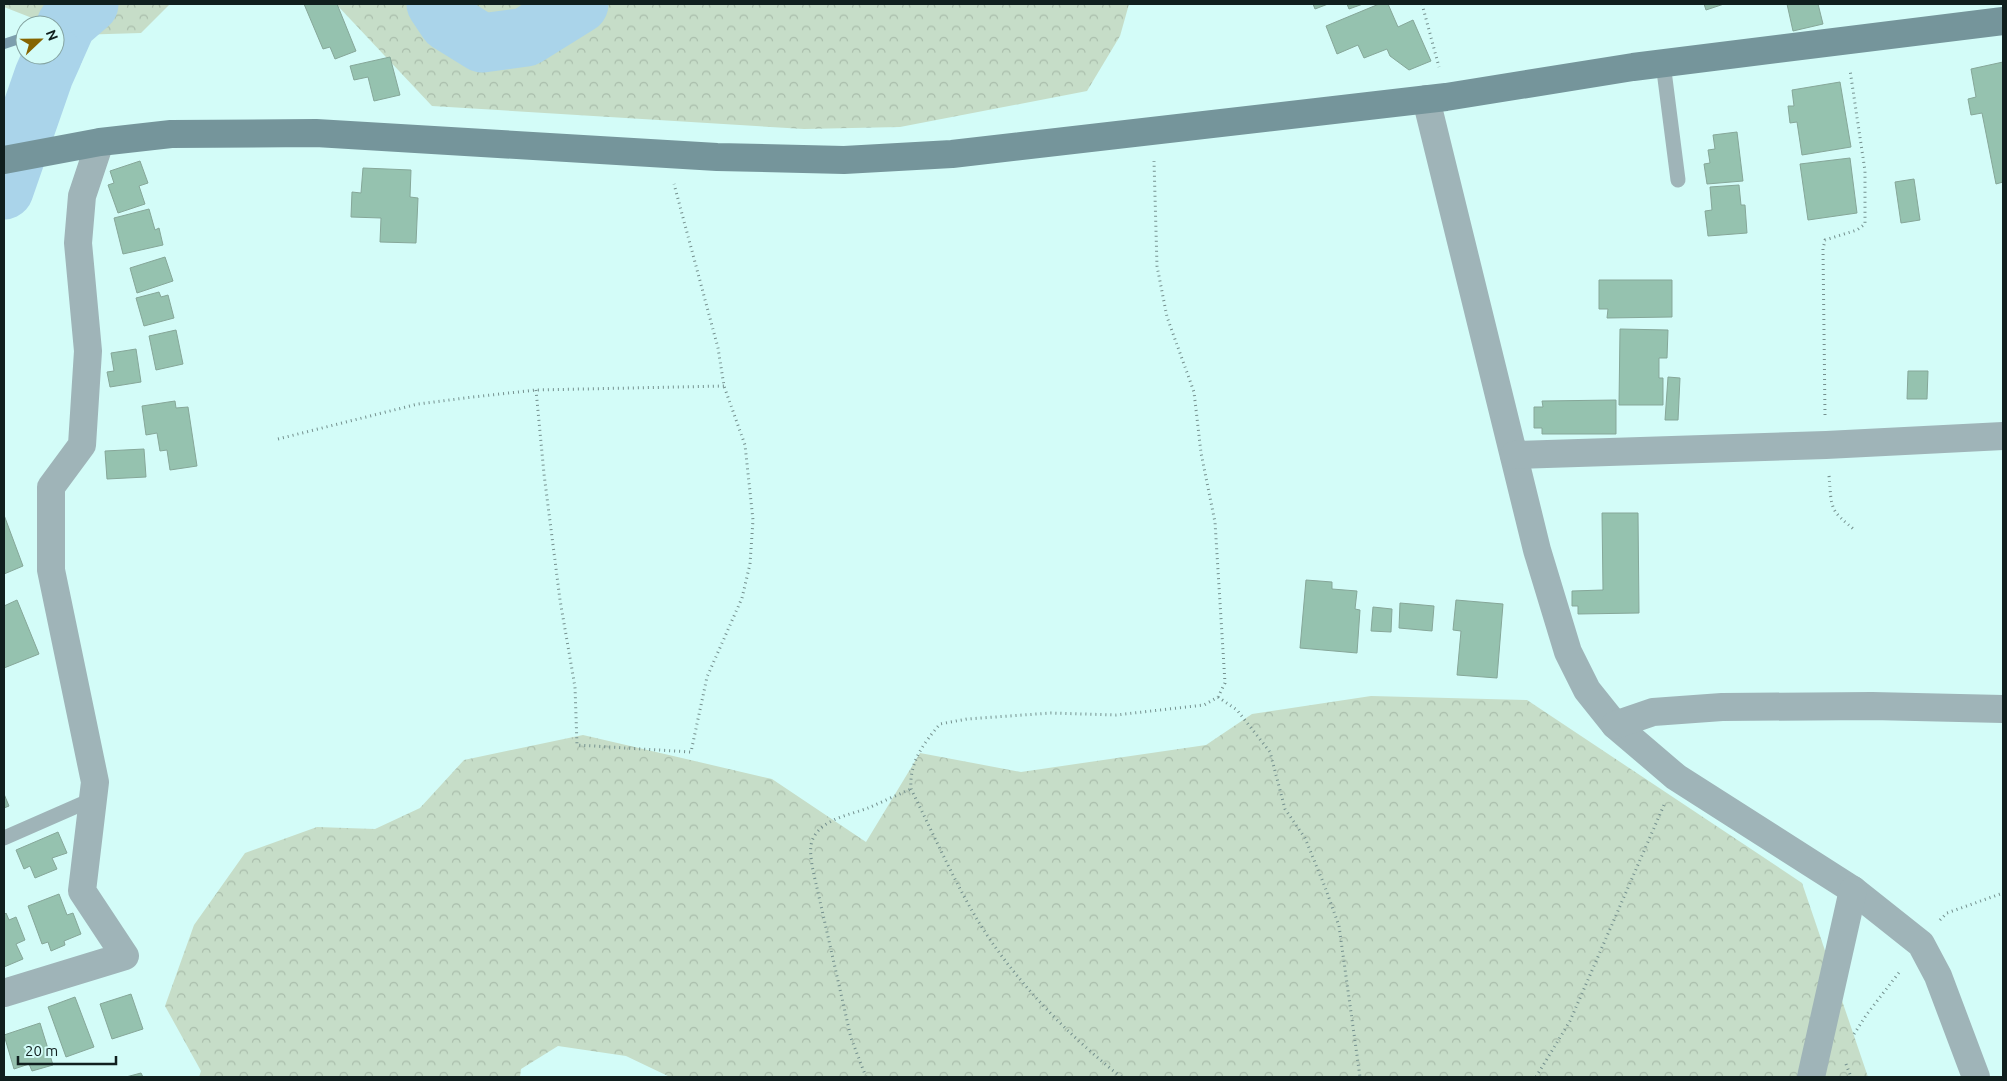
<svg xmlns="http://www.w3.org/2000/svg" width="2007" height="1081" font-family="Ubuntu,sans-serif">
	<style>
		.forest { fill: url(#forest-crowns) }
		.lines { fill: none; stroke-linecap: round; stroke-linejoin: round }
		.stream { stroke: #7c9ead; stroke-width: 10 }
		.river { stroke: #aad4ea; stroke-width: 59 }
		.building { fill: #95c2af; stroke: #86a799 }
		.path { stroke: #74908e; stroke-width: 3; stroke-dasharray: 1 4; stroke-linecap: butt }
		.lane { stroke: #9fb4b8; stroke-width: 15 }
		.street { stroke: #9fb4b8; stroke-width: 28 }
		.secondary { stroke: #75959b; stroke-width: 28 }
	</style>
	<defs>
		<pattern id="forest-crowns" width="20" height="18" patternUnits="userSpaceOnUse" patternTransform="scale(1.25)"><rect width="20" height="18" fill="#c6ddc8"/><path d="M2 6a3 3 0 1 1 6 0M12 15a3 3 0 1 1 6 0" fill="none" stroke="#a9bdab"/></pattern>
	</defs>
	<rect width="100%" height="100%" fill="#d3fcf8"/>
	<g class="forest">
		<path d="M 4,4 L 170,4 L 141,33 L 76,35 L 55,27 L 55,25 L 50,25 L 4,7 Z"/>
		<path d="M 336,4 L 1129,4 L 1120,36 L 1087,91 L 900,127 L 804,129 L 432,106 Z"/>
		<path d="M 1371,696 L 1527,700 L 1802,883 L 1868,1077 L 670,1077 L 626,1056 L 558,1046 L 521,1069 L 520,1077 L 199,1077 L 201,1071 L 165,1006 L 194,925 L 245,853 L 317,827 L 375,829 L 420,808 L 464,760 L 583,735 L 772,779 L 866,842 L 920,753 L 1021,772 L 1206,745 L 1252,714 Z"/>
	</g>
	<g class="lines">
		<g class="stream">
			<path d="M 55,27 L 67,23"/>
			<path d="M 4,44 L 25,37"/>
		</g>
		<g class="river">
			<path d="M 436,4 L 448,22 L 482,43 L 526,37 L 579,4"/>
			<path d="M 55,50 L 67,23 L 89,4"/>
			<path d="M 4,190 L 44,75 L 53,55"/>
		</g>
	</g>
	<g class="building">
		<path d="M 304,4 L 337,4 L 356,51 L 335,59 L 330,47 L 323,49 Z"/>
		<path d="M 1313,4 L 1328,4 L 1315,9 Z"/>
		<path d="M 1347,4 L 1363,4 L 1349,9 Z"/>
		<path d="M 1379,4 L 1388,4 L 1398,27 L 1413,20 L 1431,61 L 1409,70 L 1390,56 L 1387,49 L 1364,58 L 1358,45 L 1337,54 L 1326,26 Z"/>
		<path d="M 1704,4 L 1724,4 L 1706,10 Z"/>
		<path d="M 1787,4 L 1818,4 L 1823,24 L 1793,31 Z"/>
		<path d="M 390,57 L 400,95 L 374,101 L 368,77 L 354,80 L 350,66 Z"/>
		<path d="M 2003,62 L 2003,182 L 1996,184 L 1982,113 L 1971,115 L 1968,99 L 1976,97 L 1971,69 Z"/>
		<path d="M 1840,82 L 1851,147 L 1802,155 L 1797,122 L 1790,123 L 1788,106 L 1794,106 L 1792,90 Z"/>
		<path d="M 1737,132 L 1743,181 L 1707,184 L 1704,164 L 1710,163 L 1708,150 L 1715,149 L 1713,135 Z"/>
		<path d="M 1850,158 L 1857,213 L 1808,220 L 1800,164 Z"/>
		<path d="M 140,161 L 148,183 L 139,186 L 145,204 L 118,213 L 108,185 L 114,183 L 110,171 Z"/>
		<path d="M 363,168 L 411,170 L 410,197 L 418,198 L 416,243 L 380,242 L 381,218 L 351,217 L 352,192 L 361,193 Z"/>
		<path d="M 1914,179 L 1920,220 L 1901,223 L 1895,182 Z"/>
		<path d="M 1739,185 L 1741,205 L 1745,205 L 1747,233 L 1708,236 L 1705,211 L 1712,210 L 1710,187 Z"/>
		<path d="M 149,209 L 155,230 L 159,228 L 163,245 L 123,254 L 114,218 Z"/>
		<path d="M 165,257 L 173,281 L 137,293 L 130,268 Z"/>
		<path d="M 1599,280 L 1672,280 L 1672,317 L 1607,318 L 1608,309 L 1599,309 Z"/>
		<path d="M 159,292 L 161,297 L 168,295 L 174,318 L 144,326 L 136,298 Z"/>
		<path d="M 1620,329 L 1668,330 L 1667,358 L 1659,358 L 1659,378 L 1663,378 L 1663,405 L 1619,405 Z"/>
		<path d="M 176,330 L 183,364 L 156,370 L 149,336 Z"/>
		<path d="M 136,349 L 141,382 L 110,387 L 107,372 L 114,371 L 111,353 Z"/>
		<path d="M 1908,371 L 1928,371 L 1927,399 L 1907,399 Z"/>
		<path d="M 1668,377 L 1680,378 L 1678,420 L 1665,420 Z"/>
		<path d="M 1616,400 L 1616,434 L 1542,434 L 1542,428 L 1534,428 L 1534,407 L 1543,407 L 1542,401 Z"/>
		<path d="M 175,401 L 176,408 L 188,407 L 197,466 L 170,470 L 167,450 L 160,451 L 157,433 L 146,435 L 142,406 Z"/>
		<path d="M 144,449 L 146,477 L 107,479 L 105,451 Z"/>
		<path d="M 1602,513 L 1638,513 L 1639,613 L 1578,614 L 1578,606 L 1572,606 L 1572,591 L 1603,590 Z"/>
		<path d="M 4,515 L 23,566 L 4,574 Z"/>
		<path d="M 1306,580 L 1332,582 L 1332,589 L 1357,591 L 1355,609 L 1360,610 L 1357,653 L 1300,648 Z"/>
		<path d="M 17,600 L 39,654 L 4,668 L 4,606 Z"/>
		<path d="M 1456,600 L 1503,604 L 1497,678 L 1457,675 L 1461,631 L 1453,630 Z"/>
		<path d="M 1400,603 L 1434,606 L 1432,631 L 1399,628 Z"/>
		<path d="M 1373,607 L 1392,609 L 1391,632 L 1371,631 Z"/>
		<path d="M 4,794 L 9,806 L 4,808 Z"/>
		<path d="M 58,832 L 67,853 L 52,858 L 57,869 L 35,878 L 30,866 L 24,869 L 16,850 Z"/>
		<path d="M 59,894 L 67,915 L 73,913 L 81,934 L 64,941 L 65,945 L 51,951 L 48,942 L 42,944 L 28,906 Z"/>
		<path d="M 6,913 L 9,920 L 16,917 L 25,940 L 16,944 L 23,959 L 4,967 L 4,915 Z"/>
		<path d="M 131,994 L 143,1029 L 112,1039 L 100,1004 Z"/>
		<path d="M 75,997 L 94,1047 L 66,1057 L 48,1007 Z"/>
		<path d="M 40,1023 L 53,1065 L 32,1071 L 29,1064 L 14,1069 L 4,1035 Z"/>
		<path d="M 141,1073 L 143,1077 L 126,1077 Z"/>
	</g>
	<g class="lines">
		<g class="path">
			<path d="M 1422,4 L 1439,67"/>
			<path d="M 536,390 L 544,474 L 560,600 L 575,687 L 577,745 L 691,752 L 707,677 L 742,598 L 750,564 L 753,520 L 745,445 L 724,386 L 718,348 L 674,184"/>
			<path d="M 1825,415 L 1823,249 L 1825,240 L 1857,230 L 1865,224 L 1865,171 L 1850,70"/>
			<path d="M 278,439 L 418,404 L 473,397 L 536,390 L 724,386"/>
			<path d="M 1829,476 C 1832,510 1829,509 1856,531"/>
			<path d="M 1218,697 L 1237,710 L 1270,752 L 1285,809 L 1305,838 L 1325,887 L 1339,926 L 1360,1077"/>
			<path d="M 1940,920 L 1947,913 L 2003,893"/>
			<path d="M 1854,1034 L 1867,1014 L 1901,970"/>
			<path d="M 1846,1064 L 1851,1077"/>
			<path d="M 866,1077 L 851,1038 L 817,888 C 814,875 808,853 812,841 C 820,819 850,815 868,808 C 882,802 897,795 911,789"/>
			<path d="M 1121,1077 C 1066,1033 1015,981 978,921 C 953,879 933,833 911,789 C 909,762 924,743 940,724 L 967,719 L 1051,713 L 1116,715 L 1204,705 L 1218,697 L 1225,683 L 1215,522 L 1201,453 L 1194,392 L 1167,317 L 1157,266 L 1154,161"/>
			<path d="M 1536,1077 L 1570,1021 L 1664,805"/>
		</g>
		<g class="lane">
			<path d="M 1663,63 L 1678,180"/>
			<path d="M 4,838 L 93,799"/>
		</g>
		<g class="street">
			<path d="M 1426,99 L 1537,550 L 1568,652 L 1587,690 L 1615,725 L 1676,777 L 1853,890 L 1921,944 L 1938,976 L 1976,1077"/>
			<path d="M 1514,455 L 1826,445 L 2003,436"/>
			<path d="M 1615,725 L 1653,712 L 1722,707 L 1872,706 L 2003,709"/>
			<path d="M 4,993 L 125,956 L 82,891 L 95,782 L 51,570 L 51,487 L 82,445 L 88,351 L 78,243 L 82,196 L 100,142"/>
			<path d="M 1811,1077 L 1853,890"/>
		</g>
		<path class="secondary" d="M 4,160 L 100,142 L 171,134 L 316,133 L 717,157 L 844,160 L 952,154 L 1446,97 L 1633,67 L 2003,21"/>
	</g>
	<rect width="2007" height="1081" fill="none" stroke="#101f1e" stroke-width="10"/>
	<g transform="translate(40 40) rotate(68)"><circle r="24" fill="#d3fcf8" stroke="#85a4a1"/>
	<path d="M0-4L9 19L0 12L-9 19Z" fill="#866400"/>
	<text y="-8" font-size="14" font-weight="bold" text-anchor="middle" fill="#101f1e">N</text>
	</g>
	<path d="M18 1056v8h98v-8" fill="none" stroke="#101f1e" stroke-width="2.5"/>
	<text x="25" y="1056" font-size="15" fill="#101f1e" stroke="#d3fcf8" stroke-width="4" paint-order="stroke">20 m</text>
</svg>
